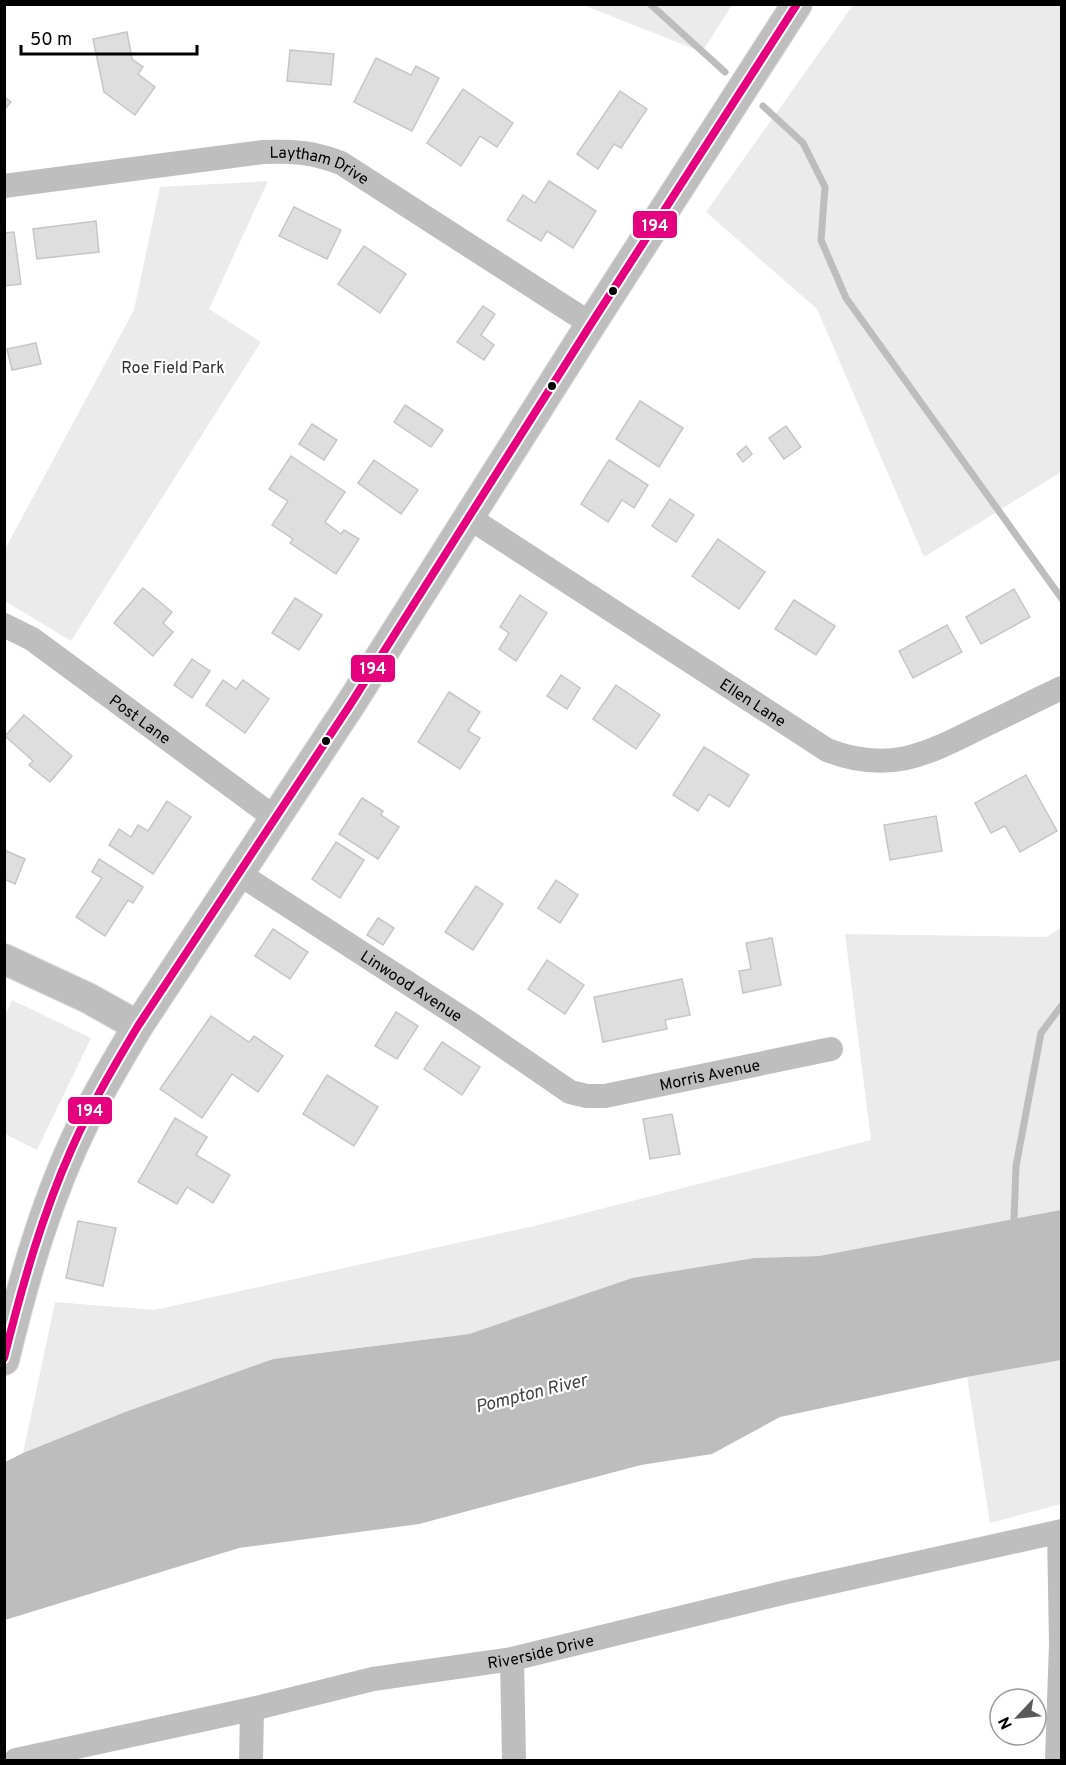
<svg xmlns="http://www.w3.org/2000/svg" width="1066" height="1765" font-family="Overpass,sans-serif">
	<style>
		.green { fill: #ebebeb }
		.water { fill: #bdbdbd }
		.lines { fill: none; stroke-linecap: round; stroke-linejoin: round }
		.stream { stroke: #bdbdbd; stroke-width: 7 }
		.building { fill: #dedede; stroke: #c6c6c6; stroke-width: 1.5 }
		.major-casing { stroke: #dbdbdb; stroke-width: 32 }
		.minor { stroke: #bebebe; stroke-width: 24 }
		.major { stroke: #bebebe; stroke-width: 30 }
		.bus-1-casing { stroke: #fff; stroke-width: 12 }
		.bus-1 { stroke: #e5007d; stroke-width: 8 }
		.bus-dot { fill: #000; stroke: #fff; stroke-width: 2 }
		.labels { text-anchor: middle; stroke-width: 4.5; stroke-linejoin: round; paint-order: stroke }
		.street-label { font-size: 16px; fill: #000; stroke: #fff }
		.park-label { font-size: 16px; fill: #313131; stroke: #fff }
		.water-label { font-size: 18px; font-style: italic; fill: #424242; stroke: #fff }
		.line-badge { stroke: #fff; stroke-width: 2 }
		.badge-label { font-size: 16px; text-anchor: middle; font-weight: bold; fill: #fff }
	</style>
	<rect width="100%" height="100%" fill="#fff"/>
	<g class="green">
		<path d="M 583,5 L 732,5 L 702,52 Z"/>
		<path d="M 853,5 L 1061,5 L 1061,472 L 924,557 L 817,309 L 706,212 Z"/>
		<path d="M 268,181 L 209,309 L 261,342 L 71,641 L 5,601 L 5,549 L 134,310 L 160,187 Z"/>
		<path d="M 1061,928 L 1061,1211 L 819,1256 L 754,1258 L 632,1278 L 469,1334 L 273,1359 L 125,1412 L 23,1453 L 55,1302 L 154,1310 L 534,1226 L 871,1140 L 845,934 L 1046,937 Z"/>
		<path d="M 12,1000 L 91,1038 L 37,1150 L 5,1134 L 5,1015 Z"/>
		<path d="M 1061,1360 L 1061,1504 L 990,1523 L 967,1377 Z"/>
	</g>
	<path class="water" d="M 1061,1210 L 1061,1360 L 967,1377 L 780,1417 L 712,1454 L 641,1465 L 419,1524 L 239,1548 L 5,1620 L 5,1462 L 23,1453 L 125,1412 L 273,1359 L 469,1334 L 632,1278 L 754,1258 L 819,1256 Z"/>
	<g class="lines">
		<g class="stream">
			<path d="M 650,4 L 725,72"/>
			<path d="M 763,106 L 803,143 L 825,187 L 821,240 L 846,298 L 1062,599"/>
			<path d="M 1014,1219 L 1016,1166 L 1041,1033 L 1062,1005"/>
		</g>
	</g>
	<g class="building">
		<path d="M 127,32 L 132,59 L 143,67 L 138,74 L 155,87 L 135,115 L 104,92 L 93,39 Z"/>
		<path d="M 290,50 L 334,54 L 331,85 L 287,81 Z"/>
		<path d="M 376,58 L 411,75 L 416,66 L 439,78 L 412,131 L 354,102 Z"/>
		<path d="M 463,89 L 513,123 L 497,147 L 480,136 L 461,166 L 427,143 Z"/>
		<path d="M 620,91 L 647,109 L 621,148 L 614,144 L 598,169 L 577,154 Z"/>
		<path d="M 4,97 L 11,102 L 4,110 Z"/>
		<path d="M 549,181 L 596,211 L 573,248 L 547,231 L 541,241 L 507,220 L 523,195 L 535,203 Z"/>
		<path d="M 294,207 L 341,230 L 327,259 L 279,236 Z"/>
		<path d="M 96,221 L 99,252 L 37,259 L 33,229 Z"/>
		<path d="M 14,232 L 21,284 L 4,286 L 4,233 Z"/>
		<path d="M 364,246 L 406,274 L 380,313 L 338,284 Z"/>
		<path d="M 483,306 L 495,314 L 481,335 L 494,345 L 484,360 L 457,342 Z"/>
		<path d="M 36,343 L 41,364 L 12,370 L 7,349 Z"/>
		<path d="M 640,401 L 683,428 L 659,467 L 616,439 Z"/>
		<path d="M 405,405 L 443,430 L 431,447 L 394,422 Z"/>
		<path d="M 312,424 L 337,440 L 324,460 L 299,444 Z"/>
		<path d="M 786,426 L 801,447 L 784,459 L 769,438 Z"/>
		<path d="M 746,446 L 752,454 L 743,462 L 737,454 Z"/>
		<path d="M 291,456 L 345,492 L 325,522 L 341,534 L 344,530 L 359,539 L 336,574 L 290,543 L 293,539 L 272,525 L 288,501 L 269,489 Z"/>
		<path d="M 374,460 L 418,490 L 401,514 L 358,483 Z"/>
		<path d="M 609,460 L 648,485 L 634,508 L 622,500 L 608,522 L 581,504 Z"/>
		<path d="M 670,499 L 694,515 L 676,542 L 652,526 Z"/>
		<path d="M 718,539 L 765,572 L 739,609 L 692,576 Z"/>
		<path d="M 143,588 L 172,612 L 163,623 L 173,632 L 153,656 L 114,623 Z"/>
		<path d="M 1014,589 L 1030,617 L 981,644 L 966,617 Z"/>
		<path d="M 520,595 L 547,613 L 516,661 L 499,649 L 509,633 L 500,627 Z"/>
		<path d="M 295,598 L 322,615 L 299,650 L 272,633 Z"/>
		<path d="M 794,600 L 835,626 L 816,655 L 775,629 Z"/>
		<path d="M 947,625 L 962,652 L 913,678 L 899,651 Z"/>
		<path d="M 192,659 L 210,671 L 192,698 L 174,685 Z"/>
		<path d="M 561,675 L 580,688 L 567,709 L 547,696 Z"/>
		<path d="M 223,680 L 236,689 L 243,680 L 269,699 L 245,733 L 206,705 Z"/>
		<path d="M 616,685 L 660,715 L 636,749 L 593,719 Z"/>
		<path d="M 449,692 L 480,712 L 468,731 L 480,738 L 460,769 L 418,742 Z"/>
		<path d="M 24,715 L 72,756 L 50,782 L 29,765 L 33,761 L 5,736 Z"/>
		<path d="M 704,747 L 749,775 L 729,807 L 709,794 L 698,811 L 673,795 Z"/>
		<path d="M 1026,775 L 1057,831 L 1020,852 L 1005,826 L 991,833 L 975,803 Z"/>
		<path d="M 362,798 L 383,811 L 381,815 L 399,827 L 378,859 L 339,834 Z"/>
		<path d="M 167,801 L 191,817 L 153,874 L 109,845 L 119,829 L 131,837 L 138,825 L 148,831 Z"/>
		<path d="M 936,816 L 942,851 L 890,860 L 884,825 Z"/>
		<path d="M 336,842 L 364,860 L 340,898 L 312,879 Z"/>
		<path d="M 4,850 L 25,859 L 15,884 L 4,879 Z"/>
		<path d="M 99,859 L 143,887 L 133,903 L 128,900 L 105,936 L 76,917 L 102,878 L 92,872 Z"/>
		<path d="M 556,880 L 578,895 L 560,923 L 538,908 Z"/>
		<path d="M 476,886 L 503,904 L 473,950 L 445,932 Z"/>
		<path d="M 378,918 L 394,928 L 383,945 L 367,935 Z"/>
		<path d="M 273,929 L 308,952 L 290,979 L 255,956 Z"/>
		<path d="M 772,938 L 781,985 L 743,993 L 739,971 L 751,969 L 746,943 Z"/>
		<path d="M 547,960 L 584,985 L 565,1014 L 528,989 Z"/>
		<path d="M 682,979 L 690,1015 L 665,1020 L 667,1029 L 603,1042 L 594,997 Z"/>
		<path d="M 396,1012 L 418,1026 L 397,1059 L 375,1046 Z"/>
		<path d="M 211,1016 L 249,1042 L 254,1036 L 283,1056 L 258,1092 L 232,1074 L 202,1118 L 160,1089 Z"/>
		<path d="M 442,1042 L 480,1067 L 462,1095 L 424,1069 Z"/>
		<path d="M 327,1075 L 378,1107 L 354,1146 L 303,1114 Z"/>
		<path d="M 672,1114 L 680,1154 L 650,1159 L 643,1119 Z"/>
		<path d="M 175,1118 L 207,1137 L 196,1155 L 230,1175 L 213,1203 L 187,1187 L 177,1204 L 138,1182 Z"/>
		<path d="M 78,1221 L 116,1228 L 103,1286 L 66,1278 Z"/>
	</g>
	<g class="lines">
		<g class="major-casing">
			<g id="major">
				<path d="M 4,959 L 88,998 L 138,1026"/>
				<path d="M 4,1360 C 24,1277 48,1194 86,1118 C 102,1086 120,1056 138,1026 L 350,705 L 591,324 L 797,4"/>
			</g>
		</g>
		<g class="minor">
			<path id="s1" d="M 4,186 L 263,152 C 294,151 312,152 341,163 L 591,324"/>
			<path id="s2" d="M 468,517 L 827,750 C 888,774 925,755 979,728 C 1007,715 1034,701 1062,688"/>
			<path id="s3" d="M 4,625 L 32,639 L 275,818"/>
			<path id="s4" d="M 238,873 L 468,1022 L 570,1092 L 587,1096 L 605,1096 L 831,1049"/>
			<path d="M 512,1659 L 514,1760"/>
			<path id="s5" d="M 16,1760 L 252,1709 L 373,1679 L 512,1659 L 782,1593 L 1062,1531"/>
			<path d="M 251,1760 L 252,1709"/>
			<path d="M 1057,1760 L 1061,1644 L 1059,1532"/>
		</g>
		<use href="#major" class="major"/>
		<g class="bus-1-casing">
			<path id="bus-1" d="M 4,1358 C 22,1286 42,1215 72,1148 C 91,1105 114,1066 138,1026 L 350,705 L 591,324 L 797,4"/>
		</g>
		<use href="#bus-1" class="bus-1"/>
	</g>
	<g class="bus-dot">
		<circle cx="613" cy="291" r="5"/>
		<circle cx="552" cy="386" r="5"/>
		<circle cx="326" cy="741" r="5"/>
	</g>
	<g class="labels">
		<g class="street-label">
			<text dy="6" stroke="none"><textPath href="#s1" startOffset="320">Laytham Drive</textPath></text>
			<text dy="6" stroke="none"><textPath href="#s2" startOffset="340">Ellen Lane</textPath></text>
			<text dy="6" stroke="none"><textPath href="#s3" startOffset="166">Post Lane</textPath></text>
			<text dy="6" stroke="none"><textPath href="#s4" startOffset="207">Linwood Avenue</textPath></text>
			<text dy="6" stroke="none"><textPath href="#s4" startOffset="540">Morris Avenue</textPath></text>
			<text dy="6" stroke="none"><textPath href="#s5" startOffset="536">Riverside Drive</textPath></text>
		</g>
		<g class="park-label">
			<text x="173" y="373">Roe Field Park</text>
		</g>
		<g class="water-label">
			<text transform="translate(531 1393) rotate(-14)" y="6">Pompton River</text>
		</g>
	</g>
	<g class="line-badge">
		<rect x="632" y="210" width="46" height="29" rx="6" fill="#e5007d"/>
		<rect x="350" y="654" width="46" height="29" rx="6" fill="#e5007d"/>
		<rect x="67" y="1096" width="46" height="29" rx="6" fill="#e5007d"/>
	</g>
	<g class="badge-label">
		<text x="655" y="231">194</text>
		<text x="373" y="674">194</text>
		<text x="90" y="1116">194</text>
	</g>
	<rect width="1066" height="1765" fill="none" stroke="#000000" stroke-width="12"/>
	<g transform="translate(1018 1717) rotate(244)"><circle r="28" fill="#ffffff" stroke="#999999" stroke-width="1.5"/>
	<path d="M0-4.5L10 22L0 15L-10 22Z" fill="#595959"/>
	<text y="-9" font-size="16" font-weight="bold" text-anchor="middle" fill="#000000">N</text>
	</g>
	<path d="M21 45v9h176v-9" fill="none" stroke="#000000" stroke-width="3"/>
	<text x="30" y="45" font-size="18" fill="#000000" stroke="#ffffff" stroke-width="4.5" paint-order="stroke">50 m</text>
</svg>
